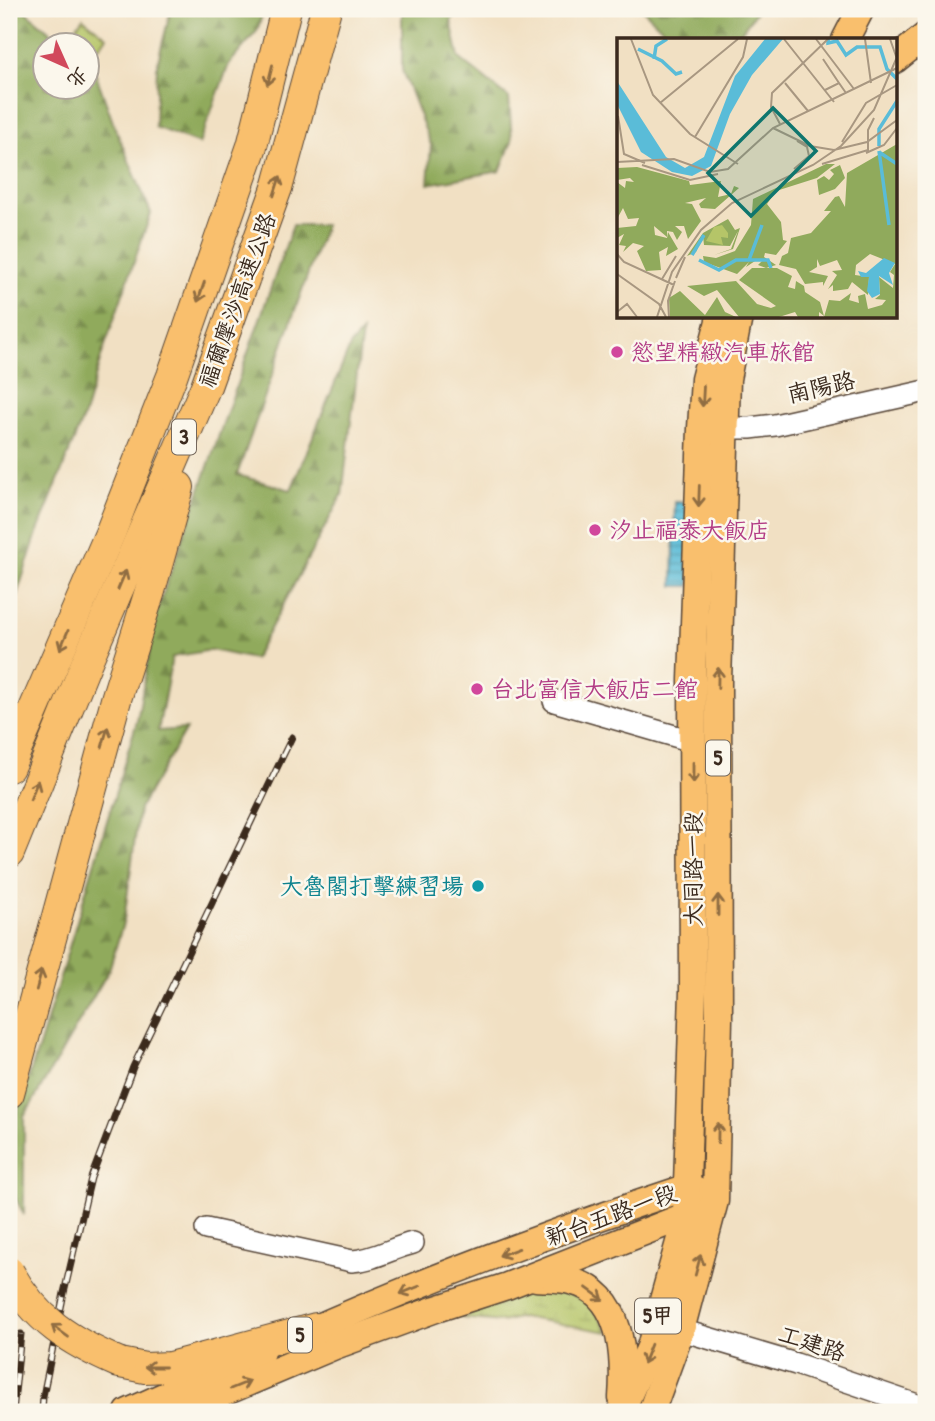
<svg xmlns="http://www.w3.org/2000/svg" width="935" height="1421" font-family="'Patrick Hand','LXGW WenKai TC',sans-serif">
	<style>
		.green { fill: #b5c568; stroke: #787843; stroke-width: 2 }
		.forest { fill: url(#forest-firs); stroke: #666a3d; stroke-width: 2 }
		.wetland { fill: url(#wetland-marsh); stroke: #787843; stroke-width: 2 }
		.water { fill: url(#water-rules); stroke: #4a737b; stroke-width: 2 }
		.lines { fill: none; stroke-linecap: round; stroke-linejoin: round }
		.minor-casing { stroke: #564537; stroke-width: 24 }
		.major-casing { stroke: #564537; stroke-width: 29 }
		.highway-casing { stroke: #564537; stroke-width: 32 }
		.minor { stroke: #fff; stroke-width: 21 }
		.major { stroke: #f9bf6d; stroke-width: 26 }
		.highway { stroke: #f9bf6d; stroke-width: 30 }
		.rail-casing { stroke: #3b2a1e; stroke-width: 7 }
		.rail { stroke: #fbf7ec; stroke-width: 4.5; stroke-dasharray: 13; stroke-linecap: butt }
		.highway-bridge-casing { stroke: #564537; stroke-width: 32; stroke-linecap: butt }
		.highway-bridge { stroke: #f9bf6d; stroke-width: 30 }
		.oneway { stroke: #906d42 }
		.hotel-dot { fill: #d1479c; stroke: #fbf7ec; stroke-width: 2.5 }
		.culture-dot { fill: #0f9aa8; stroke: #fbf7ec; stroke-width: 2.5 }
		.labels { text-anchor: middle; stroke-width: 5; stroke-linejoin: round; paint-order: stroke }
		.shield { fill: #fbf7ec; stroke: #75685c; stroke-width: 2 }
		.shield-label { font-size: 21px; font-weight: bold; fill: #3b2a1e }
		.street-label { font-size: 23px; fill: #3b2a1e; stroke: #fbf7ec }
		.hotel-label { font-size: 23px; fill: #b23c85; stroke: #fbf7ec; text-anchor: start }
		.culture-label { font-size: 23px; fill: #0d838f; stroke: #fbf7ec; text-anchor: end }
		.inset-river { fill: none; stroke: #5abcd8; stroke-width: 3.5 }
		.inset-road { fill: none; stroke: #a89781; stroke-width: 2 }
		.view { fill: #0f766e; fill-opacity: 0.15; stroke: #0f766e; stroke-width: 3.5 }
		.inset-edge { fill: none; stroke: #3b2a1e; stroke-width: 3.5 }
	</style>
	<defs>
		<pattern id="forest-firs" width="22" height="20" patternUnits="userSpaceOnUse" patternTransform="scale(1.75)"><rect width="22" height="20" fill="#90aa5c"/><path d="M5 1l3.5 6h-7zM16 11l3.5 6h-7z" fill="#778b4b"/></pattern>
		<pattern id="wetland-marsh" width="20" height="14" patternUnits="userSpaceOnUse" patternTransform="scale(1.75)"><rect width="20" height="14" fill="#b5c568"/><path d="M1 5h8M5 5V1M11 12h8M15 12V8" fill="none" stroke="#9da95a"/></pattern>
		<pattern id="water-rules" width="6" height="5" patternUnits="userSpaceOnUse" patternTransform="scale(1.75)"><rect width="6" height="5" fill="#5abcd8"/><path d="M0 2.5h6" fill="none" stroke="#4c99af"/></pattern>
	</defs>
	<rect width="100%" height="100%" fill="#fbf7ec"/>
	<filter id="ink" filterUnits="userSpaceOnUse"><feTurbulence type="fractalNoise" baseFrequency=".0143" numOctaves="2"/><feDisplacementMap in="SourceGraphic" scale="14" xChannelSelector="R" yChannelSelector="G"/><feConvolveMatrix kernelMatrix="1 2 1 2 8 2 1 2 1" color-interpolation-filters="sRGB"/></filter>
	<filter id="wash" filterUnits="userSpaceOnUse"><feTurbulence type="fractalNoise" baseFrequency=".00686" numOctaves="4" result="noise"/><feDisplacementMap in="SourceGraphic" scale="28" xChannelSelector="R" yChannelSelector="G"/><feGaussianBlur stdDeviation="1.57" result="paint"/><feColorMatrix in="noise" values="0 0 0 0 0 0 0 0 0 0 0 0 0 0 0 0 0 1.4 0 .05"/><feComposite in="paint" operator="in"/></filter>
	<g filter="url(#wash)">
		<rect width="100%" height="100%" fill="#f1e0c3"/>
		<path class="green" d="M 83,18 L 107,37 L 94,53 L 88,48 L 88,46 L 84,45 L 70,34 Z"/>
		<g class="forest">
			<path d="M 9,9 L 23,9 L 65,45 L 46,46 L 46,88 L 88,88 L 88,65 L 95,72 L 115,128 L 151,213 L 102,354 L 84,415 L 36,536 L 9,619 Z"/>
			<path d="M 171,9 L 264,9 L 257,31 L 229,64 L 199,144 L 155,127 L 157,65 Z"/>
			<path d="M 402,9 L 459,9 L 451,21 L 459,58 L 509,98 L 512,141 L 500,171 L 428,184 L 431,145 L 402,70 Z"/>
			<path d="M 642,9 L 758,9 L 735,40 L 674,40 Z"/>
			<path d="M 293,225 L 325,225 L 237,475 L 291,490 L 351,344 L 362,332 L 342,495 L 254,659 L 211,650 L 172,657 L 158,731 L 186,729 L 139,809 L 124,920 L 109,970 L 24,1117 L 24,1215 L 9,1185 L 10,1131 L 40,1044 L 137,721 L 156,614 Z"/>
		</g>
		<path class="wetland" d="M 546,1287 C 586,1299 587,1295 608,1332 L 521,1317 L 502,1322 L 461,1318 L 519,1293 Z"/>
		<path class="water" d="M 675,502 L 694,503 L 690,586 L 673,586 Z"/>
	</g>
	<g filter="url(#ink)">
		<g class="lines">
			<g class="minor-casing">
				<g id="minor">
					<path d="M 712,428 L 750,428 L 775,425 L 926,391"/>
					<path d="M 554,701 L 692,741"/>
					<path d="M 206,1229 L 352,1261 C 374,1260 392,1248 413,1243"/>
					<path d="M 681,1330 L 796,1364 L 926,1408"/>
				</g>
			</g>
			<g class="major-casing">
				<g id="major">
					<path d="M 845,40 L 861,9"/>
					<path d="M 895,60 L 926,35"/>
					<path d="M 536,1278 C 548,1279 563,1278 574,1282 C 622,1295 625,1356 622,1398"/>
					<path d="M 296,1337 C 421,1281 558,1230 688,1187 L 701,1193"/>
					<path d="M 128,1412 L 261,1352"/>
					<path d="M 178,1412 L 335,1346 L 436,1309 L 507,1286 L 695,1212"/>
					<path d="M 621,1412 L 650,1347 L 686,1217 L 693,991 L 692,680 L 701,428 L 704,379 L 720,317"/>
					<path d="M 651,1412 L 681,1330 L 715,1201 L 719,1019 L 718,682 L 727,379 L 739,317"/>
				</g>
			</g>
			<g class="highway-casing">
				<g id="highway">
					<path d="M 9,767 L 111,531 L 172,376 L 252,146 L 286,9"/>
					<path d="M 9,853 L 86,664 L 206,386 L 278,185 L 326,9"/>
					<path d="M 9,1093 L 117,696 L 150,591 L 179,487"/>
					<path d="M 120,1363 L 145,1368 L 170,1367 L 316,1328"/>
				</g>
			</g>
			<use href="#minor" class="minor"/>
			<use href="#major" class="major"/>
			<use href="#highway" class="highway"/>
			<g class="rail-casing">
				<g id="rail">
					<path d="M 13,1412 L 21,1334"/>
					<path d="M 42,1412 L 43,1396 L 64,1293 L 91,1178 L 133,1067 L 292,737"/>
				</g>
			</g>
			<use href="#rail" class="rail"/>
			<g class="highway-bridge-casing">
				<path id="highway-bridge" d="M 9,1272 C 35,1320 71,1342 120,1363"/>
			</g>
			<use href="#highway-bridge" class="highway-bridge"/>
		</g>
		<defs><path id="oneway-shaft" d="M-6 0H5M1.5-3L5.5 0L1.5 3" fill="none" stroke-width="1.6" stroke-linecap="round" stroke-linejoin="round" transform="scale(1.75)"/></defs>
		<g class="oneway">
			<use href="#oneway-shaft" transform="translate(270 75) rotate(104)"/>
			<use href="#oneway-shaft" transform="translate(277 186) rotate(-72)"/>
			<use href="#oneway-shaft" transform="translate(201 292) rotate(109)"/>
			<use href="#oneway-shaft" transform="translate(703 396) rotate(93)"/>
			<use href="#oneway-shaft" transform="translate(699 496) rotate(92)"/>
			<use href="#oneway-shaft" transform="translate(122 580) rotate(-67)"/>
			<use href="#oneway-shaft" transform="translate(64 640) rotate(113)"/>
			<use href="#oneway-shaft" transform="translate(718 678) rotate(-89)"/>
			<use href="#oneway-shaft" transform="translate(105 737) rotate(-74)"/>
			<use href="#oneway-shaft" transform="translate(693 773) rotate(90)"/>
			<use href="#oneway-shaft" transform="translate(34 790) rotate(-68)"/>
			<use href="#oneway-shaft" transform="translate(718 905) rotate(-90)"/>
			<use href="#oneway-shaft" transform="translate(39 980) rotate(-75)"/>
			<use href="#oneway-shaft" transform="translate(718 1133) rotate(-89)"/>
			<use href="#oneway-shaft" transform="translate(509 1252) rotate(160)"/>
			<use href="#oneway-shaft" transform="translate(698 1265) rotate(-75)"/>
			<use href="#oneway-shaft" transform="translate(410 1290) rotate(158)"/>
			<use href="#oneway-shaft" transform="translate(595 1294) rotate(36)"/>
			<use href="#oneway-shaft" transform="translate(60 1331) rotate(-144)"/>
			<use href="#oneway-shaft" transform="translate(647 1354) rotate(112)"/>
			<use href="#oneway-shaft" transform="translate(155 1367) rotate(180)"/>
			<use href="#oneway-shaft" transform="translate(240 1385) rotate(-22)"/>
		</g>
	</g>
	<g class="hotel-dot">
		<circle cx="617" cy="352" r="7"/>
		<circle cx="595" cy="530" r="7"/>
		<circle cx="477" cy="689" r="7"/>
	</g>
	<circle class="culture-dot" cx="478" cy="886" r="7"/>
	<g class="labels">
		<g class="shield">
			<rect x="172" y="419.5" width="24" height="35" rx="5"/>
			<rect x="706" y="740.5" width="24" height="35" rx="5"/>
			<rect x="635" y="1298.5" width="46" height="35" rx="5"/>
			<rect x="288" y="1317.5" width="24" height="35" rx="5"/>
		</g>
		<g class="shield-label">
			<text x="184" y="444">3</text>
			<text x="718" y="765">5</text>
			<text x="658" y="1323">5甲</text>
			<text x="300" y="1342">5</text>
		</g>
		<g class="street-label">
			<text transform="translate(237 300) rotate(-70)" y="8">福爾摩沙高速公路</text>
			<text transform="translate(821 387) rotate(-13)" y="8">南陽路</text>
			<text transform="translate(693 869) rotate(-90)" y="8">大同路一段</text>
			<text transform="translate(611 1215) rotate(-20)" y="8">新台五路一段</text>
			<text transform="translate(812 1343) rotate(18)" y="8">工建路</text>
		</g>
		<g class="hotel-label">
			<text x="631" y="360">慾望精緻汽車旅館</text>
			<text x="609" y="538">汐止福泰大飯店</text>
			<text x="491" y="697">台北富信大飯店二館</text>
		</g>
		<g class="culture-label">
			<text x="464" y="894">大魯閣打擊練習場</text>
		</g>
	</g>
	<g transform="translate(617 38)">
		<rect width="280" height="280" fill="#f1e0c3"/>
		<path d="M 280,106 L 280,279 L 207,279 L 212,262 L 223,263 L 234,255 L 232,262 L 242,265 L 241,258 L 248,256 L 251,271 L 265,267 L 269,262 L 258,261 L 263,257 L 262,239 L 276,250 L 277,237 L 273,234 L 278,226 L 253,216 L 239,227 L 238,237 L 252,239 L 251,257 L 235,244 L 231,251 L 216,253 L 216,247 L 211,251 L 220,237 L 215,233 L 225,232 L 220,222 L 203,228 L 200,221 L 200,229 L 192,234 L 211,238 L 206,248 L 206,244 L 188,246 L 179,231 L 162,227 L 165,218 L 171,215 L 174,200 L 194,195 L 214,173 L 207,173 L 218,159 L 222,158 L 228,169 L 230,135 ZM 209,126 L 218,126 L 200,140 L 159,153 L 150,166 L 164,184 L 166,202 L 170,203 L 159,217 L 148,215 L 147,219 L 159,227 L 149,230 L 141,227 L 145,223 L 138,223 L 129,229 L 132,224 L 120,236 L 87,224 L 86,218 L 99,220 L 118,213 L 134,187 L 136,161 ZM 223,127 L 228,140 L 218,151 L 202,157 L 200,142 L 207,138 L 212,142 L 217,136 L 213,132 ZM 20,129 L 72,143 L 73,147 L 104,143 L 101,159 L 114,156 L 117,148 L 122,150 L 98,171 L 84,170 L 82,166 L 89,160 L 68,165 L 75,166 L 84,183 L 71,201 L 67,188 L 58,188 L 65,194 L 60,202 L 56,194 L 50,193 L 50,199 L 37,188 L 38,197 L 50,200 L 51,194 L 61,211 L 49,218 L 51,209 L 42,214 L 44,232 L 29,233 L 20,213 L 27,208 L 16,205 L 6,214 L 9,208 L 2,207 L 7,196 L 0,200 L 0,190 L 19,188 L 22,180 L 11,181 L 6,170 L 0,181 L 0,144 L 8,150 L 9,143 L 17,144 L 13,140 L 0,142 L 0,130 ZM 111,181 L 118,192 L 123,190 L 116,211 L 97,217 L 114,211 L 121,193 L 113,208 L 87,207 L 86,198 L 79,214 L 70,218 L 86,195 ZM 135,230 L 160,230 L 175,238 L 171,249 L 178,251 L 179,243 L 187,248 L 188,254 L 203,264 L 207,278 L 202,274 L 202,279 L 181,279 L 178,274 L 162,279 L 122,279 L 100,252 L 87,258 L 70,248 L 119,243 L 140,266 L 154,270 L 159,268 L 122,242 ZM 63,253 L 88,277 L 100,259 L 108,274 L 119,279 L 53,279 L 52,260 Z" fill="#90aa5c"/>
		<path d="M 105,187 L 111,195 L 111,200 L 104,199 L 106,207 L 89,203 L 97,189 Z" fill="#b5c568"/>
		<path d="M 148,1 L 166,1 L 135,37 L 113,76 L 94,128 L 75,138 L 55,134 L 24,114 L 0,66 L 0,43 L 49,119 L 68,130 L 87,119 L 118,38 ZM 267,220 L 278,225 L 272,235 L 276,247 L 262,238 L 263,256 L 255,260 L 250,253 L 252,239 L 244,239 L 241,233 L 249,235 Z" fill="#5abcd8"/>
		<path class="inset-river" d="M 211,1 L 211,5 L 220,3 L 229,17 L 240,9 L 263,9 L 270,31 L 280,41M 21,11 L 45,23 L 59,36 L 65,34M 37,21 L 39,8 L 50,1M 262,108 L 262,91 L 280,63M 262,113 L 272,187M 262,114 L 280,126M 75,217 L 87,197M 82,222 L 102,232 L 119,222 L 151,222 L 154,230M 132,222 L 145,187"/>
		<path class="inset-road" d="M 14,1 L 36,57 L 73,96 L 121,126M 167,1 L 217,64M 199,1 L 237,51M 248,1 L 254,45M 273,1 L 280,21M 206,21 L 222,45M 168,45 L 191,73M 208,52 L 222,45 L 229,55M 43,65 L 121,1M 1,78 L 7,116 L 28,125M 163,86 L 154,69 L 155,55 L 211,1M 156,90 L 193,108 L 217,112 L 250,104 L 280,82M 78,99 L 126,19 L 130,1M 225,104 L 249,65 L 280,47M 249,115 L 267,107 L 280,90M 0,124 L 57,121 L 93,134 L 111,131 L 156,90 L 280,30M 205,126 L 251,112 L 251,92 L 257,80M 25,127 L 73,142 L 101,136M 177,131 L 192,118 L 190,109 L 180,103M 0,216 L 7,224 L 57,247M 0,236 L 42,266 L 49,279M 59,240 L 68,219M 45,241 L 59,218M 0,274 L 10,266 L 20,279M 40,279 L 55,234 L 84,192 L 115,165 L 196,127 L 224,108 L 257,72 L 280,19M 52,279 L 51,263 L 58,243"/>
		<path class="view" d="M 156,70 L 199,113 L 134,178 L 91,135 Z"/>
		<rect width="280" height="280" class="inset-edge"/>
	</g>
	<rect width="935" height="1421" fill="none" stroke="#fbf7ec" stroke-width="35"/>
	<g transform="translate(66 66) rotate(135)"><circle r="33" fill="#fbf7ec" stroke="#aea59a" stroke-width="2"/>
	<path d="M0-5L12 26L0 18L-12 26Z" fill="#d1495b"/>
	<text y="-10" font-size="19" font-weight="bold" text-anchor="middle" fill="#3b2a1e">北</text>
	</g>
</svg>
